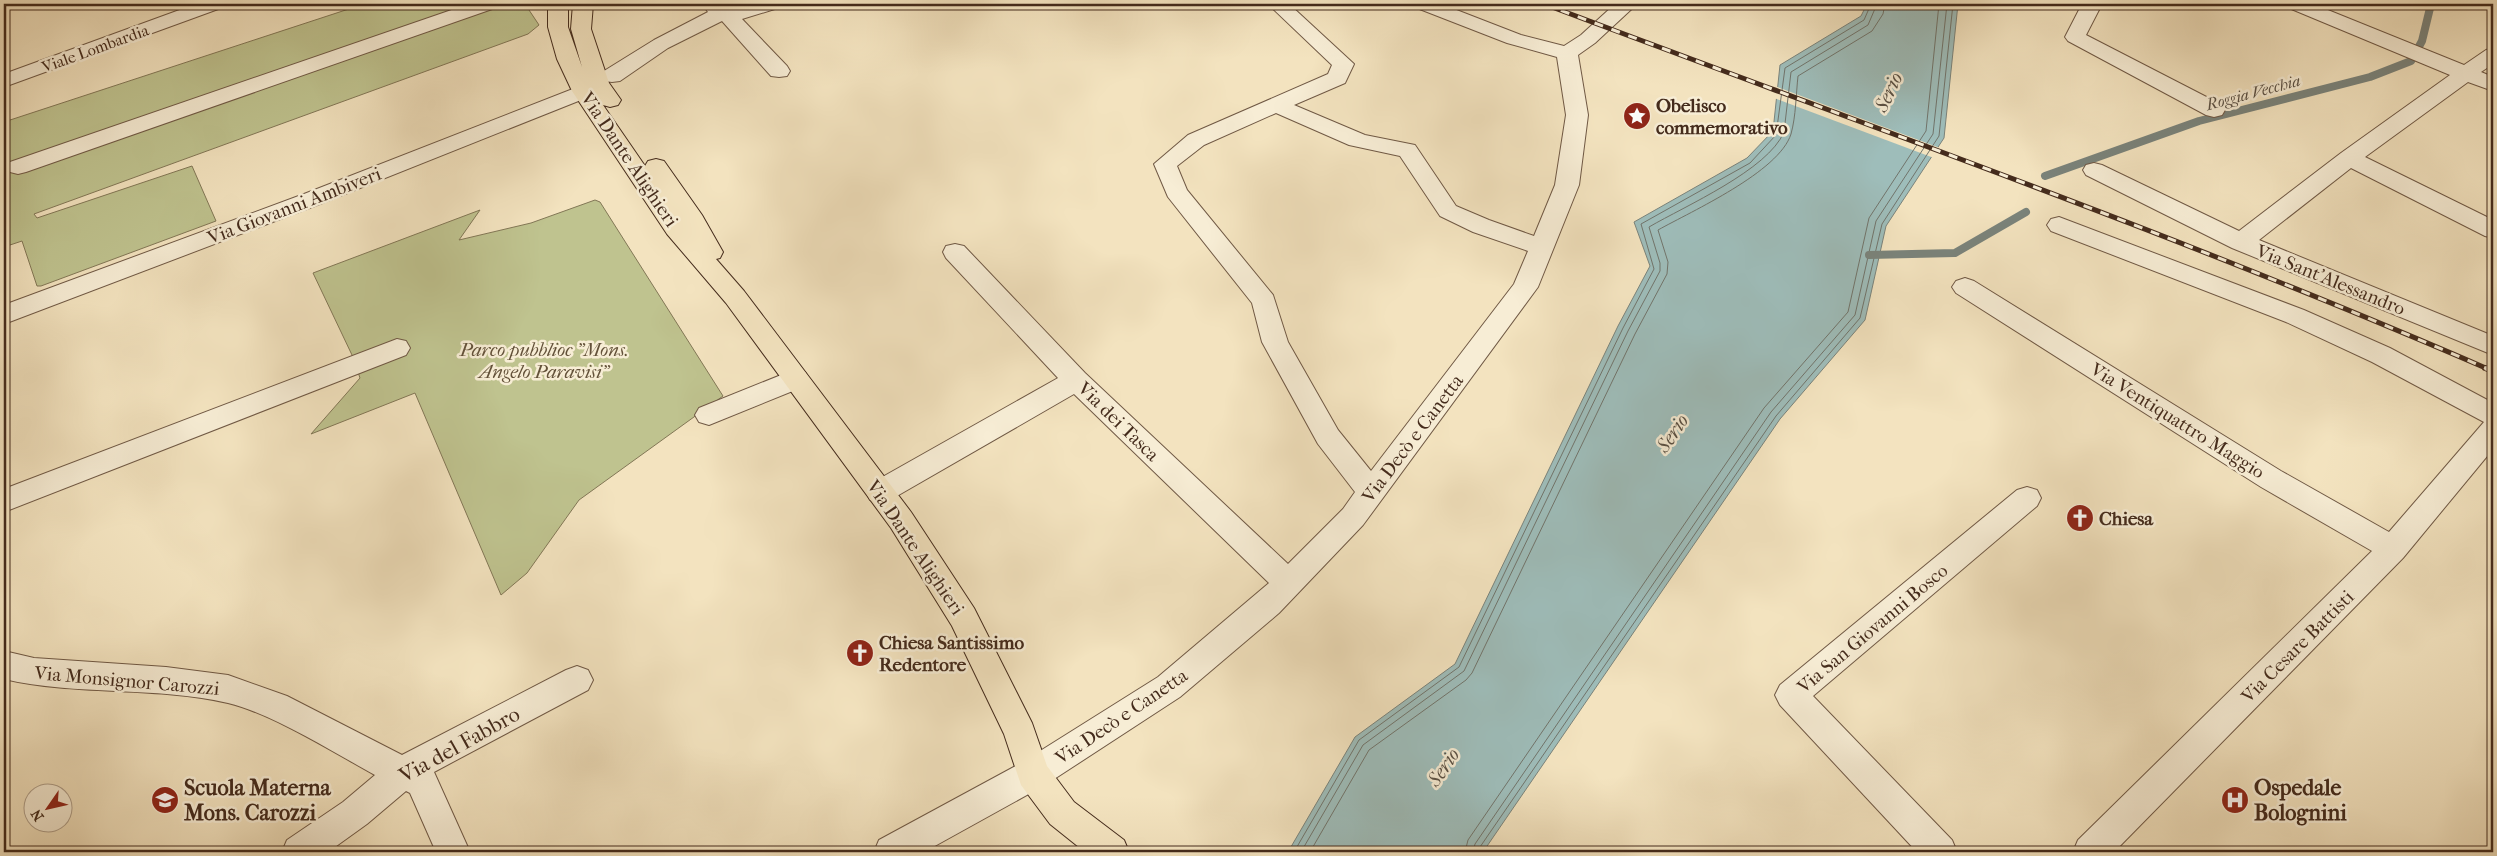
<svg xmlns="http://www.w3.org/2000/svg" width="2497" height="856" font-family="'IM FELL French Canon',serif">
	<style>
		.green { fill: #bfc38f; stroke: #827756 }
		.water { fill: #9ebdba; stroke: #7a837b }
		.pier { fill: #f3e3bf }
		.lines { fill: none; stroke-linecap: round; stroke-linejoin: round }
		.shore { stroke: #71746b; stroke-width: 1 }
		.stream { stroke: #7a837b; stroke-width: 8 }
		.minor-casing { stroke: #705945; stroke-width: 2 }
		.major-casing { stroke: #442b1c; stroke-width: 2 }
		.minor { fill: #f7edd5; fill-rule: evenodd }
		.major { fill: #f3e3bf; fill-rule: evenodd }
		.rail-far1-casing { stroke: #442b1c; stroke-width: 5 }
		.rail-casing { stroke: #442b1c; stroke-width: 6 }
		.rail-far1 { stroke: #f7edd5; stroke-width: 3; stroke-dasharray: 9; stroke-linecap: butt }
		.rail { stroke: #f7edd5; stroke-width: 4.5; stroke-dasharray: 12; stroke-linecap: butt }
		.labels { text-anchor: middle; stroke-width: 5; stroke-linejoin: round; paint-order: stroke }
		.far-street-label { font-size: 16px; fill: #442b1c; stroke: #f7edd5 }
		.far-water-label { font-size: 16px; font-style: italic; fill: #5a5044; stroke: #f7edd5 }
		.poi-label { font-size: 19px; font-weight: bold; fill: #442b1c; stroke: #f7edd5; text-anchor: start }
		.street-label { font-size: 19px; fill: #442b1c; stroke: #f7edd5 }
		.park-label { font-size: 19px; font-style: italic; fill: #635139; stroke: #f7edd5 }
		.water-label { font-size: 20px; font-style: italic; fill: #5a5044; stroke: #f7edd5 }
		.near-street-label { font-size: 22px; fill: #442b1c; stroke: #f7edd5 }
		.near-poi-label { font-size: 22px; font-weight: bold; fill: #442b1c; stroke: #f7edd5; text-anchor: start }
	</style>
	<rect width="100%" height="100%" fill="#f3e3bf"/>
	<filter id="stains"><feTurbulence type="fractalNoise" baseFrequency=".004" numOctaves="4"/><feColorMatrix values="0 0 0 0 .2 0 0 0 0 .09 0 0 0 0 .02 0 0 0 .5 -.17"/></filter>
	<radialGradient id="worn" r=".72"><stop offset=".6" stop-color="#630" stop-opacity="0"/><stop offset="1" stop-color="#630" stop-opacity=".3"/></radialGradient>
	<g class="green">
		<path d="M 364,4 L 525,4 L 539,25 L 528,34 L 34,214 L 37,218 L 192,166 L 216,221 L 41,286 L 37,286 L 22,241 L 4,247 L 4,122 Z"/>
		<path d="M 595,200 L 600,202 L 723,396 L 579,500 L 527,573 L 501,595 L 415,393 L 311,434 L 360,378 L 352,355 L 313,273 L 480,210 L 459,240 L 531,223 Z"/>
	</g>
	<path class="water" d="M 1867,4 L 1958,4 L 1944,138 L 1886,226 L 1865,320 L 1780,419 L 1483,852 L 1288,852 L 1355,737 L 1455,664 L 1618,326 L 1650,266 L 1634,222 L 1747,158 L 1773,131 L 1780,65 L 1861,16 Z"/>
	<path class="pier" d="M 1775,86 L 1940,148 L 1934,158 L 1774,98 Z"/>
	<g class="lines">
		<g class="shore">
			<path d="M 1294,852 L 1359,740 L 1459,667 L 1623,328 L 1654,269 L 1641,224 L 1750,163 L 1776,135 L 1785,68 L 1864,20 L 1871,4"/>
			<path d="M 1301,852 L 1363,745 L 1464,671 L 1628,331 L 1660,271 L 1660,263 L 1649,227 C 1685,206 1768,170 1784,132 L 1791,72 L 1868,25 L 1877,4"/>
			<path d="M 1310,852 L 1369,750 L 1466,680 L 1472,673 L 1635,334 L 1667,274 L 1668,262 L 1658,230 C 1692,211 1779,172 1791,134 C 1796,116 1796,94 1798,76 L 1872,31 L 1883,14 L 1885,4"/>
			<path d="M 1465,852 L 1468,840 L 1764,408 L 1848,312 L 1869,218 L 1926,131 L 1939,4"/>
			<path d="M 1473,852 L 1475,844 L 1771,412 L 1855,315 L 1876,221 L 1933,134 L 1947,4"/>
			<path d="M 1479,852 L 1480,847 L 1776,416 L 1860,318 L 1882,224 L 1939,136 L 1953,4"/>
		</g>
		<g class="stream">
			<path d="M 2045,176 L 2199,121 L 2370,77 L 2411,61 L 2422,41 L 2431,4"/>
			<path d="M 1869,255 L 1955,253 L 2026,212"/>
		</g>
		<g class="minor-casing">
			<g id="minor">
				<path d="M 196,4 L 224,4 L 221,8 L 4,87 L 4,74 Z"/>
				<path d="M 469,4 L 498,4 L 495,8 L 26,172 L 18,174 L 10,172 L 7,167 L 10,162 Z"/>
				<path d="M 708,4 L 722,4 L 731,9 L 749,4 L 781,4 L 778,8 L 742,19 L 787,66 L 790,71 L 787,76 L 779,77 L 771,76 L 722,21 L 668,48 L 620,81 L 612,82 L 604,81 L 601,76 L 604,71 L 654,40 L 708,12 L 705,8 Z"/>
				<path d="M 1268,4 L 1289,4 L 1354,64 L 1345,83 L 1294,105 L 1365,135 L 1415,145 L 1456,206 L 1489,220 L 1534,236 L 1555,185 L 1566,115 L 1557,57 L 1507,43 L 1417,8 L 1414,4 L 1441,4 L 1521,35 L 1564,46 L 1581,35 L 1615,4 L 1637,4 L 1595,43 L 1578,55 L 1588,115 L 1579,185 L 1538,287 L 1363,525 L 1279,613 L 1180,697 L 1045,785 L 924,852 L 874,852 L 879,840 L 1021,763 L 1158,677 L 1269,583 L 1074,394 L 890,500 L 880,503 L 870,500 L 866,492 L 870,484 L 1058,378 L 946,258 L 943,252 L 946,246 L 955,244 L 964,246 L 1085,373 L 1288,564 L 1343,509 L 1355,492 L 1318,444 L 1262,342 L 1252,303 L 1168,197 L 1154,164 L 1188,135 L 1328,74 L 1332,65 ZM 1276,113 L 1349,145 L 1400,156 L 1440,216 L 1473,232 L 1528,251 L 1514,284 L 1371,471 L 1338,430 L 1288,342 L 1273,295 L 1187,190 L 1177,166 L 1204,145 Z"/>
				<path d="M 2082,4 L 2102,4 L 2086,35 L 2222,105 L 2225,110 L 2222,115 L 2214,117 L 2206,115 L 2068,41 L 2065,37 Z"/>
				<path d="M 2286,4 L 2313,4 L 2464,65 L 2486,50 L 2493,48 L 2493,64 L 2481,72 L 2493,77 L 2493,91 L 2468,82 L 2365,157 L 2493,220 L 2493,238 L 2485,236 L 2351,168 L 2259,240 L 2493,336 L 2493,355 L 2232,248 L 2086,175 L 2083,170 L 2086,165 L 2094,163 L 2102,165 L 2239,231 L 2341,153 L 2450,75 L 2289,8 Z"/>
				<path d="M 583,85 L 591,86 L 594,91 L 591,96 L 320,204 L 4,324 L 4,305 L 304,194 Z"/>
				<path d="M 2059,217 L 2304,310 L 2390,348 L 2493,403 L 2493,449 L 2403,558 L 2114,852 L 2073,852 L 2078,840 L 2372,551 L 2261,487 L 1956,293 L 1952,287 L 1956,281 L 1965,278 L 1974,281 L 2281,471 L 2389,532 L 2484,422 L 2372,362 L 2286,322 L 2051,231 L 2047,225 L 2051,219 Z"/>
				<path d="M 397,339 L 406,341 L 410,348 L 406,355 L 4,512 L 4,489 Z"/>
				<path d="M 796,369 L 805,372 L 809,379 L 805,386 L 709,425 L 699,422 L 695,415 L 699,408 Z"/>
				<path d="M 2027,487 L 2037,490 L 2041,498 L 2037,506 L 1813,696 L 1952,840 L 1957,852 L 1917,852 L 1780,705 L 1775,695 L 1780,685 L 2017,490 Z"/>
				<path d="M 4,651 L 34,658 L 166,667 L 228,675 L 287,696 L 402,755 L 566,670 L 577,666 L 588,670 L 593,680 L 588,690 L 434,772 L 470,852 L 436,852 L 410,793 L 406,791 L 367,824 L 328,852 L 282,852 L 287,840 L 343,802 L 375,775 C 333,752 273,714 228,703 C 154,686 77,696 4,679 Z"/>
			</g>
		</g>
		<g class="major-casing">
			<path id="major" d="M 548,4 L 568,4 L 568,27 L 582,67 L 571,29 L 573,4 L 593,4 L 591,29 L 609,83 L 621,100 L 618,105 L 610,107 L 603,105 L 645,166 L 648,161 L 656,159 L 664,161 L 702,215 L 723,252 L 720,258 L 716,259 L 744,291 L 911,512 L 974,608 L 1032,723 L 1047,766 L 1074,802 L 1124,840 L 1129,852 L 1085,852 L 1050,824 L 1021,785 L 1004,734 L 952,626 L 891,528 L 726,303 L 667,234 L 572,91 L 557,59 L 548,27 Z"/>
		</g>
		<use href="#minor" class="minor"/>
		<use href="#major" class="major"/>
		<g class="rail-far1-casing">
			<path id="rail-far1" d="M 1544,4 C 1860,123 2179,235 2488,369"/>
		</g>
		<g class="rail-casing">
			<path id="rail" d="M 2485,368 L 2493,371"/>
		</g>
		<use href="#rail-far1" class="rail-far1"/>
		<use href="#rail" class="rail"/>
	</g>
	<defs>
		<g id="sight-disc" transform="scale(1.4375)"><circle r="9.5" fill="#8f2418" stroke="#f7edd5"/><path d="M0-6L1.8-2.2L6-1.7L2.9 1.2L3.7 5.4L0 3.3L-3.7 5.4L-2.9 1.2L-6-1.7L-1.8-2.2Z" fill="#fff"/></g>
		<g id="church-disc" transform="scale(1.4375)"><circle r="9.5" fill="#8f2418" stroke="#f7edd5"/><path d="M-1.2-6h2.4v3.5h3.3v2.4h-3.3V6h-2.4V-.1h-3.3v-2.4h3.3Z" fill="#fff"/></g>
		<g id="school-disc" transform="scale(1.4375)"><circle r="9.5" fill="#8f2418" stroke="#f7edd5"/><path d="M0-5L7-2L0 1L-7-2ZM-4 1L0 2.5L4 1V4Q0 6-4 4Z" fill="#fff"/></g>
		<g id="hospital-disc" transform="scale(1.4375)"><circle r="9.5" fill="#8f2418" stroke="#f7edd5"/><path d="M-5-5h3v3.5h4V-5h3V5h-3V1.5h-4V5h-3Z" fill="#fff"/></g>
	</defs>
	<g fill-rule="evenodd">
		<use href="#sight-disc" x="1637" y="116"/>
		<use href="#church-disc" x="2080" y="518"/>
		<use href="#church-disc" x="860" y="653"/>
		<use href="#school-disc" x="165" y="800"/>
		<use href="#hospital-disc" x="2235" y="800"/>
	</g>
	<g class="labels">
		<g class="far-street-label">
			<text transform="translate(95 48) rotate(-20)" y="6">Viale Lombardia</text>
		</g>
		<g class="far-water-label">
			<text transform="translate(2253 92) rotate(-15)" y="6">Roggia Vecchia</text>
		</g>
		<g class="poi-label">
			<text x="1656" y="112">Obelisco<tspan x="1656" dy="22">commemorativo</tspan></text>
			<text x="2099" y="525">Chiesa</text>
			<text x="879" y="649">Chiesa Santissimo<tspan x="879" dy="22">Redentore</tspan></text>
		</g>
		<g class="street-label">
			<text transform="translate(630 159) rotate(56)" y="7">Via Dante Alighieri</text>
			<text transform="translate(294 205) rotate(-21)" y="7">Via Giovanni Ambiveri</text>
			<text transform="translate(2331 279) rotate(22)" y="7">Via Sant'Alessandro</text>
			<text transform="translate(2178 420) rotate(32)" y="7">Via Ventiquattro Maggio</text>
			<text transform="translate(1119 421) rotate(44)" y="7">Via dei Tasca</text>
			<text transform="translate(1412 438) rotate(-53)" y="7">Via Decò e Canetta</text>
			<text transform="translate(916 547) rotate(56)" y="7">Via Dante Alighieri</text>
			<text transform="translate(1872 628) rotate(-40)" y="7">Via San Giovanni Bosco</text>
			<text transform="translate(2297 646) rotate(-45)" y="7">Via Cesare Battisti</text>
			<text transform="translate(127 680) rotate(5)" y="7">Via Monsignor Carozzi</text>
			<text transform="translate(1121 716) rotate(-34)" y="7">Via Decò e Canetta</text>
		</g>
		<g class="park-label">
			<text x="544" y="356">Parco pubblioc "Mons.<tspan x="544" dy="22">Angelo Paravisi"</tspan></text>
		</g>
		<g class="water-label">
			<text transform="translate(1888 92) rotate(-65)" y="7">Serio</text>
			<text transform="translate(1672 433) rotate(-56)" y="7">Serio</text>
			<text transform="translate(1443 767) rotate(-56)" y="7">Serio</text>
		</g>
		<g class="near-street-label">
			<text transform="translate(459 744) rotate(-29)" y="8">Via del Fabbro</text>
		</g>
		<g class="near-poi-label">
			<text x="184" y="795">Scuola Materna<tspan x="184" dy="25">Mons. Carozzi</tspan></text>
			<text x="2254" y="795">Ospedale<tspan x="2254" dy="25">Bolognini</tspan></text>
		</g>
	</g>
	<rect width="2497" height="856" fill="none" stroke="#f3e3bf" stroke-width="20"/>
	<rect x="5" y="5" width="2487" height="846" fill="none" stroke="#442b1c" stroke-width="2.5"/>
	<rect x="10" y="10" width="2477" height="836" fill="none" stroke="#442b1c"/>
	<g transform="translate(48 808) rotate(236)"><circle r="24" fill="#f7edd5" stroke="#af9f8b"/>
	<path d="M0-4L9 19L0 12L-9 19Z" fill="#8f2418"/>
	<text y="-8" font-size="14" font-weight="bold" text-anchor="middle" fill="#442b1c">N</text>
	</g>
	<rect width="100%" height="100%" filter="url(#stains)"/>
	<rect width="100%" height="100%" fill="url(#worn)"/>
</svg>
